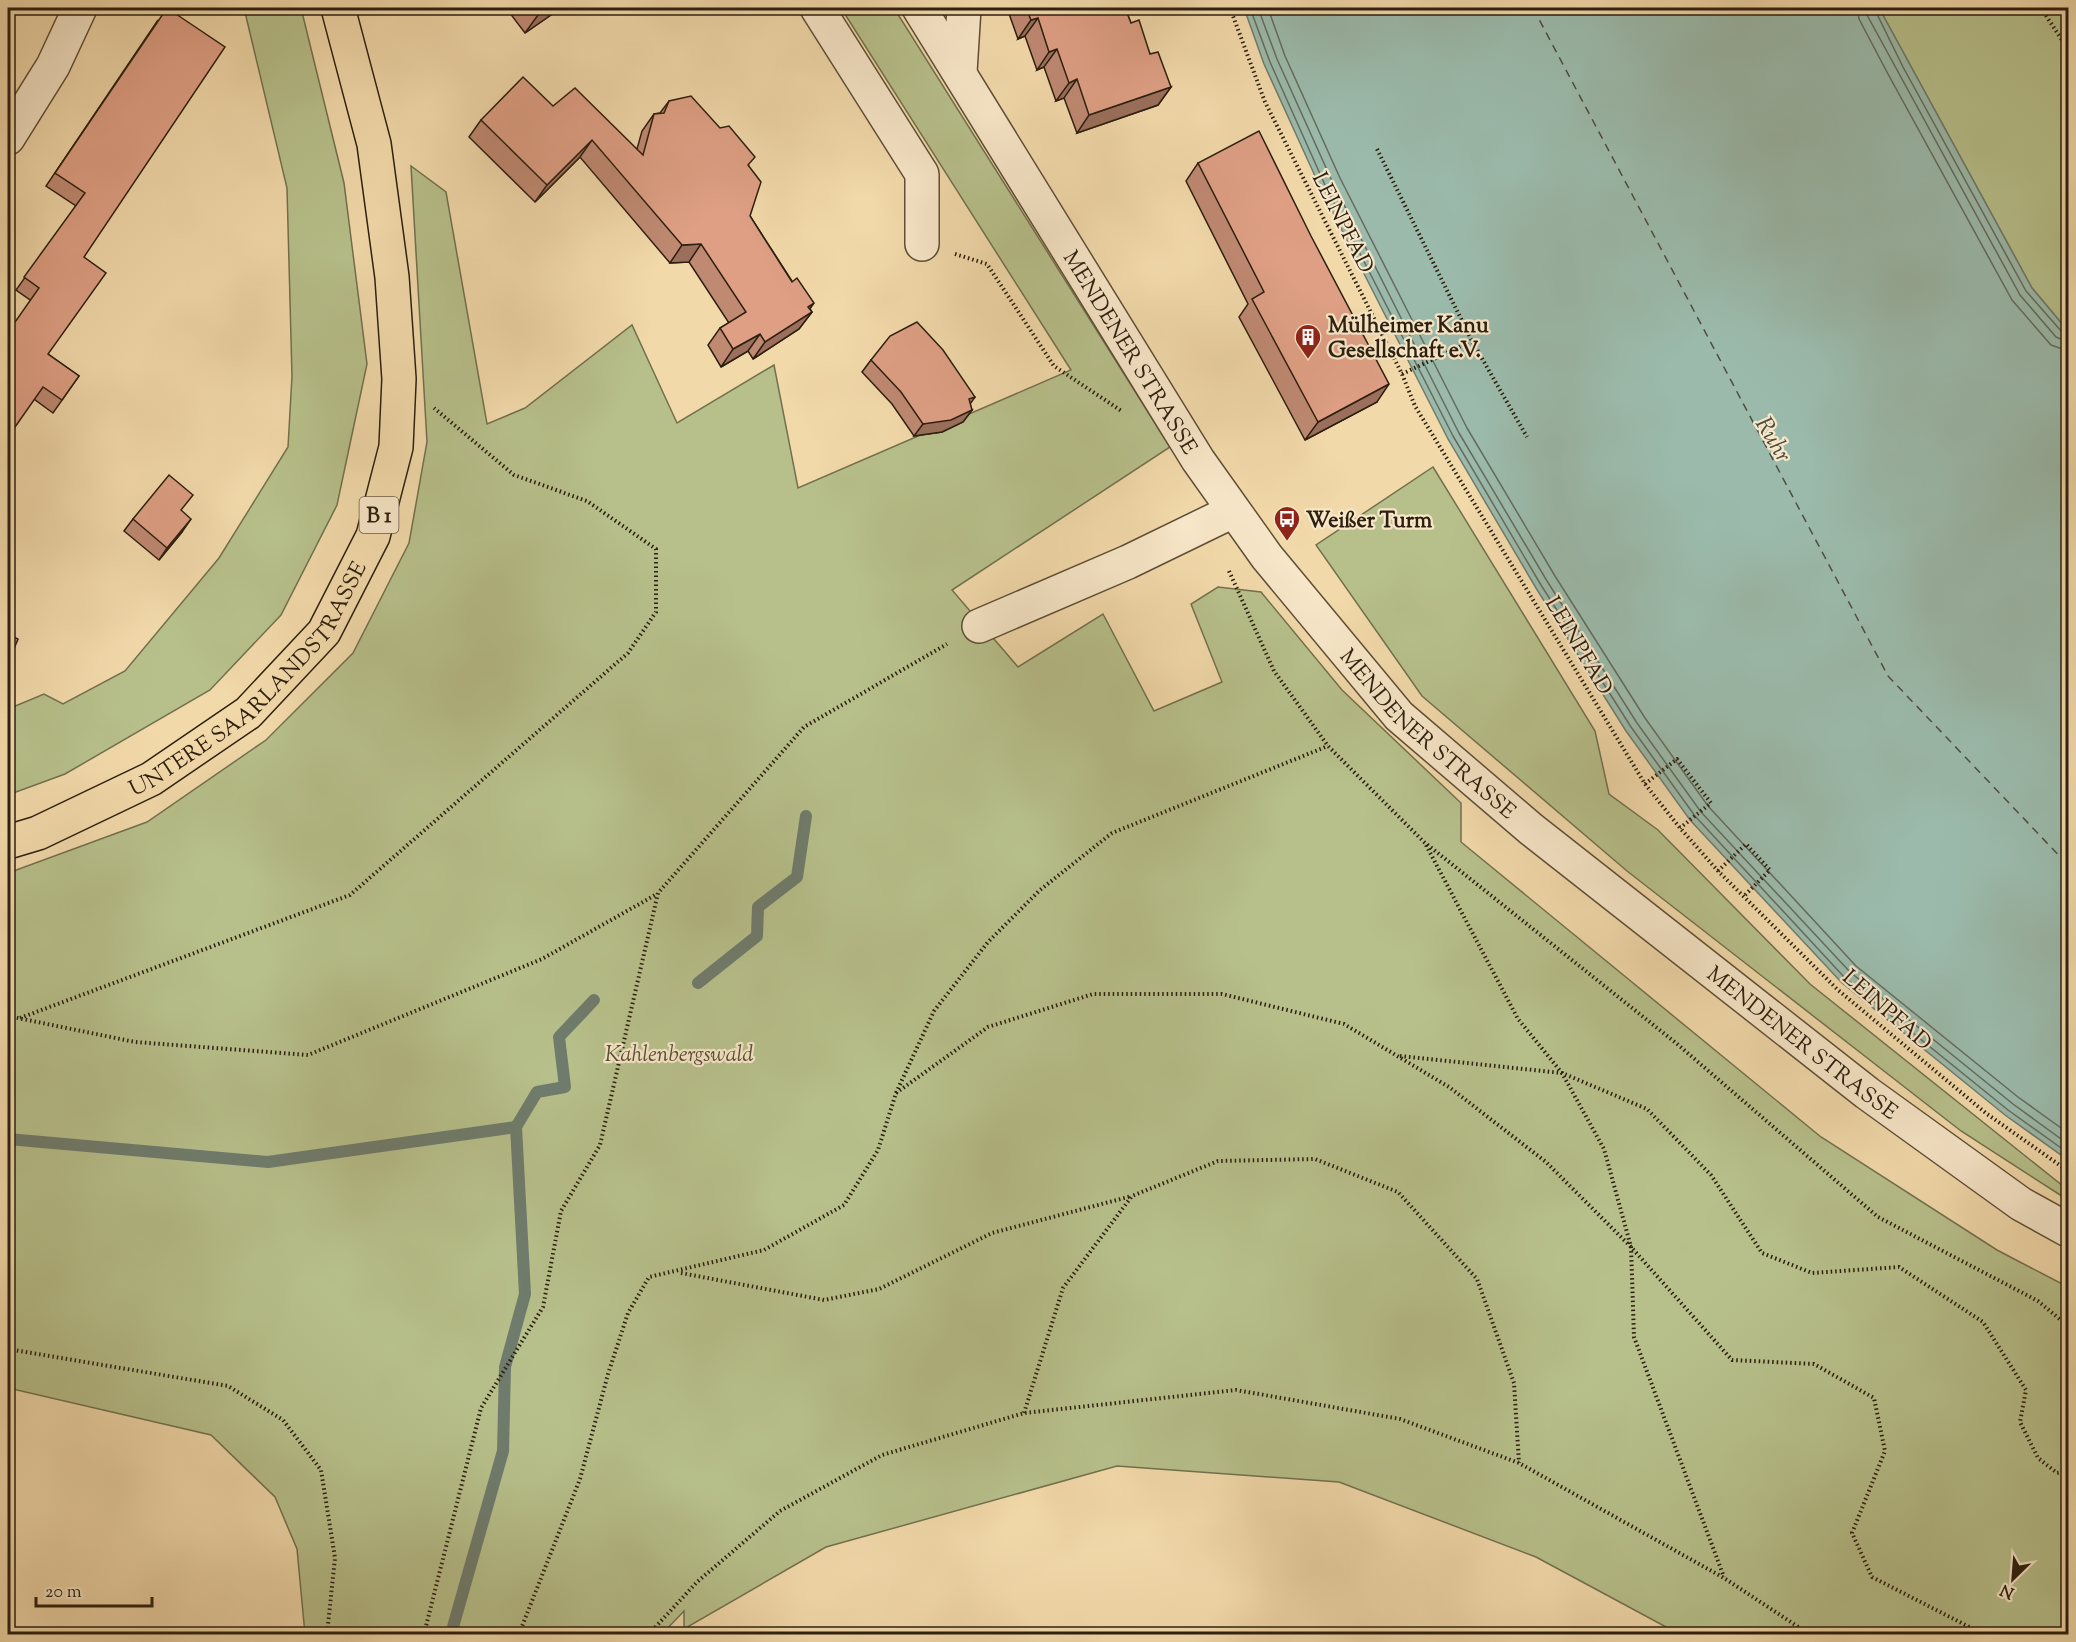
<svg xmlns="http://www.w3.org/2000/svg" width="2076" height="1642" font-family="'Sorts Mill Goudy',serif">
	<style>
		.green { fill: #b7c08b; stroke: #72704d; stroke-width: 1.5 }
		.water { fill: #9bbaab; stroke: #6f7c6d; stroke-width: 1.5 }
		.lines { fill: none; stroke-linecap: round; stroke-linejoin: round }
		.shore { stroke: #646c5d; stroke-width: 1.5 }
		.stream { stroke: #6f7c6d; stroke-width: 12 }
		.ferry { stroke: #4d4e3e; stroke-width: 1.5; stroke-dasharray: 8 6; stroke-linecap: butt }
		.minor-casing { stroke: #5e4e36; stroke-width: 36 }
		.major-casing { stroke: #2c1f0f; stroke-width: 36 }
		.path { stroke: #2c1f0f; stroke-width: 4; stroke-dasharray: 1.5 3; stroke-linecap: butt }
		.minor { stroke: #f7e6c8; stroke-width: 33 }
		.major { stroke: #f2d9aa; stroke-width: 33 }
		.wall { fill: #bf8972; stroke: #2c1f0f; stroke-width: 1.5 }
		.shaded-wall { fill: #9b6f5c; stroke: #2c1f0f; stroke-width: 1.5 }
		.building { fill: #de9f84; stroke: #2c1f0f; stroke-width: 1.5 }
		.labels { text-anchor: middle; stroke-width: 4.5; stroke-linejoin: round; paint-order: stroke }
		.shield { fill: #f7e6c8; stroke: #695b46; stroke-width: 1.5 }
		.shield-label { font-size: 21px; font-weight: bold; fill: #2c1f0f }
		.street-label { font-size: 22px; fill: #2c1f0f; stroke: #f7e6c8 }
		.poi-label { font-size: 22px; font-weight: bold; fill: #2c1f0f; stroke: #f7e6c8; text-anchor: start }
		.park-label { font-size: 22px; font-style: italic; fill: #564f34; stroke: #f7e6c8 }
		.water-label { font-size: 24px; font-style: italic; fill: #4d4e3e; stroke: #f7e6c8 }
	</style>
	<rect width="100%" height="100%" fill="#f2d9aa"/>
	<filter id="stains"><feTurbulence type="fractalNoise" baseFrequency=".00333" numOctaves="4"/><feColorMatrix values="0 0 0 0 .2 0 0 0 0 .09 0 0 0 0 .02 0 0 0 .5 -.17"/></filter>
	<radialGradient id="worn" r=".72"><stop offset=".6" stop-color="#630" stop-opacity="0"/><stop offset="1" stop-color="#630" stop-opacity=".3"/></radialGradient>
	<g class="green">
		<path d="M 244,8 L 301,8 L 344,183 L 367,364 L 337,505 L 281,615 L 210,690 L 65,774 L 8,795 L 8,709 L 44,694 L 63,704 L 125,671 L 219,558 L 288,447 L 292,376 L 287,188 Z"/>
		<path d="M 841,8 L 894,8 L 1170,447 L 952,590 L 1018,667 L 1103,614 L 1154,711 L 1222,682 L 1191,604 L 1218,587 L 1261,592 L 1342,690 L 1461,803 L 1461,842 L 1821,1137 L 1997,1250 L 2068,1287 L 2068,1634 L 1679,1634 L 1536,1557 L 1339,1482 L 1117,1466 L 826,1547 L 684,1629 L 684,1611 L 662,1634 L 305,1634 L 297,1549 L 275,1497 L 211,1435 L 8,1388 L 8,873 L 147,822 L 266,740 L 353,653 L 409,543 L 427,442 L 411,166 L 446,192 L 487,424 L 525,408 L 632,325 L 677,423 L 774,365 L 798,488 L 1071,370 Z"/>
		<path d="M 1879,8 L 2068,8 L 2068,331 L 2032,288 Z"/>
		<path d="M 1433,467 L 1595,731 L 1609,794 L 1658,830 L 1810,984 L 2068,1190 L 2068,1200 L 1961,1131 L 1627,871 L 1422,696 L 1316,545 Z"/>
	</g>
	<path class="water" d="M 1244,8 L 1879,8 L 2032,288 L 2068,331 L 2068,1160 L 2005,1115 L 1841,982 L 1690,820 L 1626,731 L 1536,588 L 1448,439 L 1320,187 L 1264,64 Z"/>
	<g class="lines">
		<g class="shore">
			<path d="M 1250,8 L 1270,62 L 1325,185 L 1453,436 L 1541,585 L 1631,727 L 1695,816 L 1845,978 L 2008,1110 L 2068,1153"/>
			<path d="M 1258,8 L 1277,59 L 1332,181 L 1459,433 L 1547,581 L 1637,723 L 1701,812 L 1850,972 L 2013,1104 L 2068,1144"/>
			<path d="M 1268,8 L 1285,56 L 1340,178 L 1467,428 L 1555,576 L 1645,718 L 1708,806 L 1856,966 L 2018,1097 L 2068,1133"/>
			<path d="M 1857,8 L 1859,19 L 1888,74 L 2012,300 L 2051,345 L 2068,351"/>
			<path d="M 1866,8 L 1867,15 L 2020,295 L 2056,337 L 2068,342"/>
			<path d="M 1874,8 L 1903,67 L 2026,291 L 2062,332 L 2068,334"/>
		</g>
		<g class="stream">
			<path d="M 698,983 L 757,936 L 758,907 L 797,877 L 806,816"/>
			<path d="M 8,1139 L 268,1162 L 516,1127"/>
			<path d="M 451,1634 L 503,1451 L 505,1367 L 525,1294 L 516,1127 L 537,1092 L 565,1087 L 559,1037 L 594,1000"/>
		</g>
		<path class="ferry" d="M 1533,8 L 1888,676 L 2068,865"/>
		<g class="minor-casing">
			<g id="minor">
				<path d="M 817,8 L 922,174 L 922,244"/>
				<path id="s1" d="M 919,8 L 1198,460 L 1267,557 L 1399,716 L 1531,829 L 1867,1093 L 2021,1204 L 2068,1230"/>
				<path d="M 960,72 L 964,8"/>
				<path d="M 8,138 L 53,66 L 80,8"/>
				<path d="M 979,626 L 1128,562 L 1233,511"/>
			</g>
		</g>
		<g class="major-casing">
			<g id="major">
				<path id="s2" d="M 8,842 L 38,833 L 151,779 L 248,713 L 324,632 L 373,536 L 396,447 L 399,379 L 392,277 L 374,144 L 338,8"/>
			</g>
		</g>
		<g class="path">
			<path d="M 1230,8 L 1265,102 L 1402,374 L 1415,406 L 1645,784 L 1680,828 L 1718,871 L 1838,990 L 1987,1114 L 2068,1171"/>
			<path d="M 2041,8 L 2068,49"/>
			<path d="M 1377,149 L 1472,341 L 1527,437"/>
			<path d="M 955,254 L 987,264 L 1054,366 L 1123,412"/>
			<path d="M 1402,374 L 1472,341"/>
			<path d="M 1229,571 L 1274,671 L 1328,746 L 1424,842 L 1676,1043 L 1878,1217 L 2038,1301 L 2068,1326"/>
			<path d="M 1645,784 L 1677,759 L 1711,803 L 1680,828"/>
			<path d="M 1426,845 L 1518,1019 L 1562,1073 L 1647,1109 L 1711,1175 L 1762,1253 L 1812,1273 L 1899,1267 L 1983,1322 L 2026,1390 L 2020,1422 L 2038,1458 L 2057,1473 L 2068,1471"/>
			<path d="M 1718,871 L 1746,844 L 1770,870 L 1745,895"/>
			<path d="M 8,1016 L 135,1042 L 308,1055 L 542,959 L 657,894"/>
			<path d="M 20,1018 L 350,895 L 628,653 L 656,612 L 656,549 L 587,501 L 514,475 L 434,408"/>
			<path d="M 1400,1056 L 1562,1073 L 1604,1149 L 1631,1247 L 1634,1337 L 1724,1577"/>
			<path d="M 896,1093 L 988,1027 L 1093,994 L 1222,994 L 1344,1024 L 1449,1087 L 1546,1162 L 1631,1247 L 1732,1360 L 1814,1364 L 1874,1398 L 1885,1451 L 1852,1533 L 1872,1577 L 1983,1634"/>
			<path d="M 681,1273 L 824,1300 L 879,1289 L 992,1233 L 1132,1196"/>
			<path d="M 8,1349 L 228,1386 L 283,1420 L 321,1470 L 335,1558 L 327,1634"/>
			<path d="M 1024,1413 L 1063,1288 L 1132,1196 L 1218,1161 L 1315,1159 L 1398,1192 L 1477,1279 L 1514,1383 L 1519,1463"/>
			<path d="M 424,1634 L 481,1408 L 543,1307 L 561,1211 L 600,1145 L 658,893 L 804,727 L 947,644"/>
			<path d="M 519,1634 L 580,1479 L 608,1374 L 628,1313 L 649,1277 L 764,1250 L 844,1205 L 878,1150 L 896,1093 L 934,1011 L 988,942 L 1040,890 L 1112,833 L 1328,746"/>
			<path d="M 649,1634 L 697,1582 L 780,1511 L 882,1455 L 1024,1413 L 1236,1390 L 1400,1419 L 1519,1463 L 1724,1578 L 1809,1634"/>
		</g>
		<use href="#minor" class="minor"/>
		<use href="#major" class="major"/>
	</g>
	<g class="wall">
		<path d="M 506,8 L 561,8 L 525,33 Z"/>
		<path d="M 1007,8 L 1125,8 L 1131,23 L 1171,87 L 1158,105 L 1077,133 L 1064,98 L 1056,101 L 1044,67 L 1037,70 L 1025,36 L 1018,39 Z"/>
		<path d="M 158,20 L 84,257 L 48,354 L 79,376 L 53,413 L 34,399 L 30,300 L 16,290 L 76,206 L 46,186 Z"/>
		<path d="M 669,101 L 749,166 L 750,216 L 812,312 L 799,329 L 753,359 L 748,351 L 721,367 L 708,345 L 720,328 L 729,323 L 689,262 L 670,263 L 580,157 L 535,202 L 469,137 L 481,120 L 553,106 L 637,149 L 642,131 L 654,114 L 660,113 Z"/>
		<path d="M 1198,163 L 1377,402 L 1305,440 L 1239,317 L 1248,304 L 1186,181 Z"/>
		<path d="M 871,360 L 975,397 L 970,404 L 972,410 L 963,422 L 942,432 L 914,436 L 892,404 L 862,372 Z"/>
		<path d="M 181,511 L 182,532 L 159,560 L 124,531 L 133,519 Z"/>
	</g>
	<g class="shaded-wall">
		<path d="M 548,8 L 561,8 L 525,33 L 538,15 Z"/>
		<path d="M 1038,18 L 1025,36 L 1018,39 L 1031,20 Z"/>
		<path d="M 1057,49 L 1044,67 L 1037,70 L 1049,52 Z"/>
		<path d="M 1077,79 L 1064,98 L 1056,101 L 1069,83 Z"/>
		<path d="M 1171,87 L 1158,105 L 1077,133 L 1089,115 Z"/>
		<path d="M 592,140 L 580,157 L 535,202 L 547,185 Z"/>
		<path d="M 701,244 L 689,262 L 670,263 L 682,245 Z"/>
		<path d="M 814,303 L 805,316 L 812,312 L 799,329 L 753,359 L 765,342 L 808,307 Z"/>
		<path d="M 760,334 L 748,351 L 721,367 L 733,349 Z"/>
		<path d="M 1389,384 L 1377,402 L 1305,440 L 1318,422 Z"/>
		<path d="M 972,410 L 963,422 L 942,432 L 914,436 L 923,424 Z"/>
		<path d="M 191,519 L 182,532 L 159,560 L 167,548 Z"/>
	</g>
	<g class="building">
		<path d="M 167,8 L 225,47 L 84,257 L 106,273 L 48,354 L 79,376 L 62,400 L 43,387 L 8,437 L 8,332 L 39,288 L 24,277 L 85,193 L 55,173 Z"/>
		<path d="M 532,8 L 548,8 L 538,15 Z"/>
		<path d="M 1026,8 L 1125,8 L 1131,23 L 1139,20 L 1150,54 L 1158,52 L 1171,87 L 1089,115 L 1077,79 L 1069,83 L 1057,49 L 1049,52 L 1038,18 L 1031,20 Z"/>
		<path d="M 523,77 L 553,106 L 575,88 L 643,155 L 654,114 L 664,113 L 669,101 L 691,96 L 720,128 L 729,126 L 755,157 L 748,165 L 761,182 L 750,216 L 792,282 L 797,278 L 814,303 L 808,307 L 812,312 L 765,342 L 760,334 L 733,349 L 720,328 L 746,312 L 701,244 L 682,245 L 592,140 L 547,185 L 481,120 Z"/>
		<path d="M 1259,131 L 1311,236 L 1389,384 L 1318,422 L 1252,299 L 1264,292 L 1198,163 Z"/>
		<path d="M 917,322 L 943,350 L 975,397 L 969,399 L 972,410 L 951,420 L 923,424 L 901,392 L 871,360 L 890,336 Z"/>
		<path d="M 169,475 L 193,495 L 181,510 L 191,519 L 167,548 L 133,519 Z"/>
		<path d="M 8,634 L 18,639 L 8,663 Z"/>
	</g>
	<defs>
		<g id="building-pin" transform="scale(1.35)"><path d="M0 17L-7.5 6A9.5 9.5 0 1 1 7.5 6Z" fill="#8f2418" stroke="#f7e6c8"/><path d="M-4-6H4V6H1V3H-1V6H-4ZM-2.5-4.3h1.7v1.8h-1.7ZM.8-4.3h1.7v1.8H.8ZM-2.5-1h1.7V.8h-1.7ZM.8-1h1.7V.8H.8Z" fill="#fff"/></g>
		<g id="bus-pin" transform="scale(1.35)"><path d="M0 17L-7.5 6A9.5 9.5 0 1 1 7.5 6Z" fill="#8f2418" stroke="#f7e6c8"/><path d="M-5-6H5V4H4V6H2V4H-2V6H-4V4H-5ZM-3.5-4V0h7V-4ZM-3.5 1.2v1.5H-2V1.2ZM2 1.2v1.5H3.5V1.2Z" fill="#fff"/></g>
	</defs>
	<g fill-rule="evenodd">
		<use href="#building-pin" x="1308" y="337"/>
		<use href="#bus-pin" x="1287" y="519"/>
	</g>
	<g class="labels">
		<rect class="shield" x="359.5" y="497" width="39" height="36" rx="4.5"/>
		<g class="shield-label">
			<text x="379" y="522">B 1</text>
		</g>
		<g class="street-label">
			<text transform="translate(1344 222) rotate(63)" y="8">LEINPFAD</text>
			<text dy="8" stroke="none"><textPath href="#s1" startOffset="404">MENDENER STRASSE</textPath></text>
			<text transform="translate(1580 645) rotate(59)" y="8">LEINPFAD</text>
			<text dy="8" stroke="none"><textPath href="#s2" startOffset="298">UNTERE SAARLANDSTRASSE</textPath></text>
			<text dy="8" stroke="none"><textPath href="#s1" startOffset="890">MENDENER STRASSE</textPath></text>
			<text transform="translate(1888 1009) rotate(41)" y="8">LEINPFAD</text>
			<text dy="8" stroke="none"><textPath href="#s1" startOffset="1376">MENDENER STRASSE</textPath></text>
		</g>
		<g class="poi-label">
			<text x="1328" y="332">Mülheimer Kanu<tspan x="1328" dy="25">Gesellschaft e.V.</tspan></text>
			<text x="1306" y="527">Weißer Turm</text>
		</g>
		<g class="park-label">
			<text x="679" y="1061">Kahlenbergswald</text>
		</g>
		<g class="water-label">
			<text transform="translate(1774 439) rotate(59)" y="8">Ruhr</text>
		</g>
	</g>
	<rect width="2076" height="1642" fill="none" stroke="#f2d9aa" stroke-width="30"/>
	<rect x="9" y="9" width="2058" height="1624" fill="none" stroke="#2c1f0f" stroke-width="3"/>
	<rect x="15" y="15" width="2046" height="1612" fill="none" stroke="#2c1f0f" stroke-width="1.5"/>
	<g transform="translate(2013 1579) rotate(205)" stroke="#f7e6c8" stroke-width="4.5" paint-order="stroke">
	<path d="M0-4.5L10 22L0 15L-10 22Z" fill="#2c1f0f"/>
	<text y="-9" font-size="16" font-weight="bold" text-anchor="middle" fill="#2c1f0f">N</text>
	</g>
	<path d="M36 1597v9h116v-9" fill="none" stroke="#2c1f0f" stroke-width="3"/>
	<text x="45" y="1597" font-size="18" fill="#2c1f0f" stroke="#f7e6c8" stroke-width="4.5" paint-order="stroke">20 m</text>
	<rect width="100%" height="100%" filter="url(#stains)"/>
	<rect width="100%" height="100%" fill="url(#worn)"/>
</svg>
